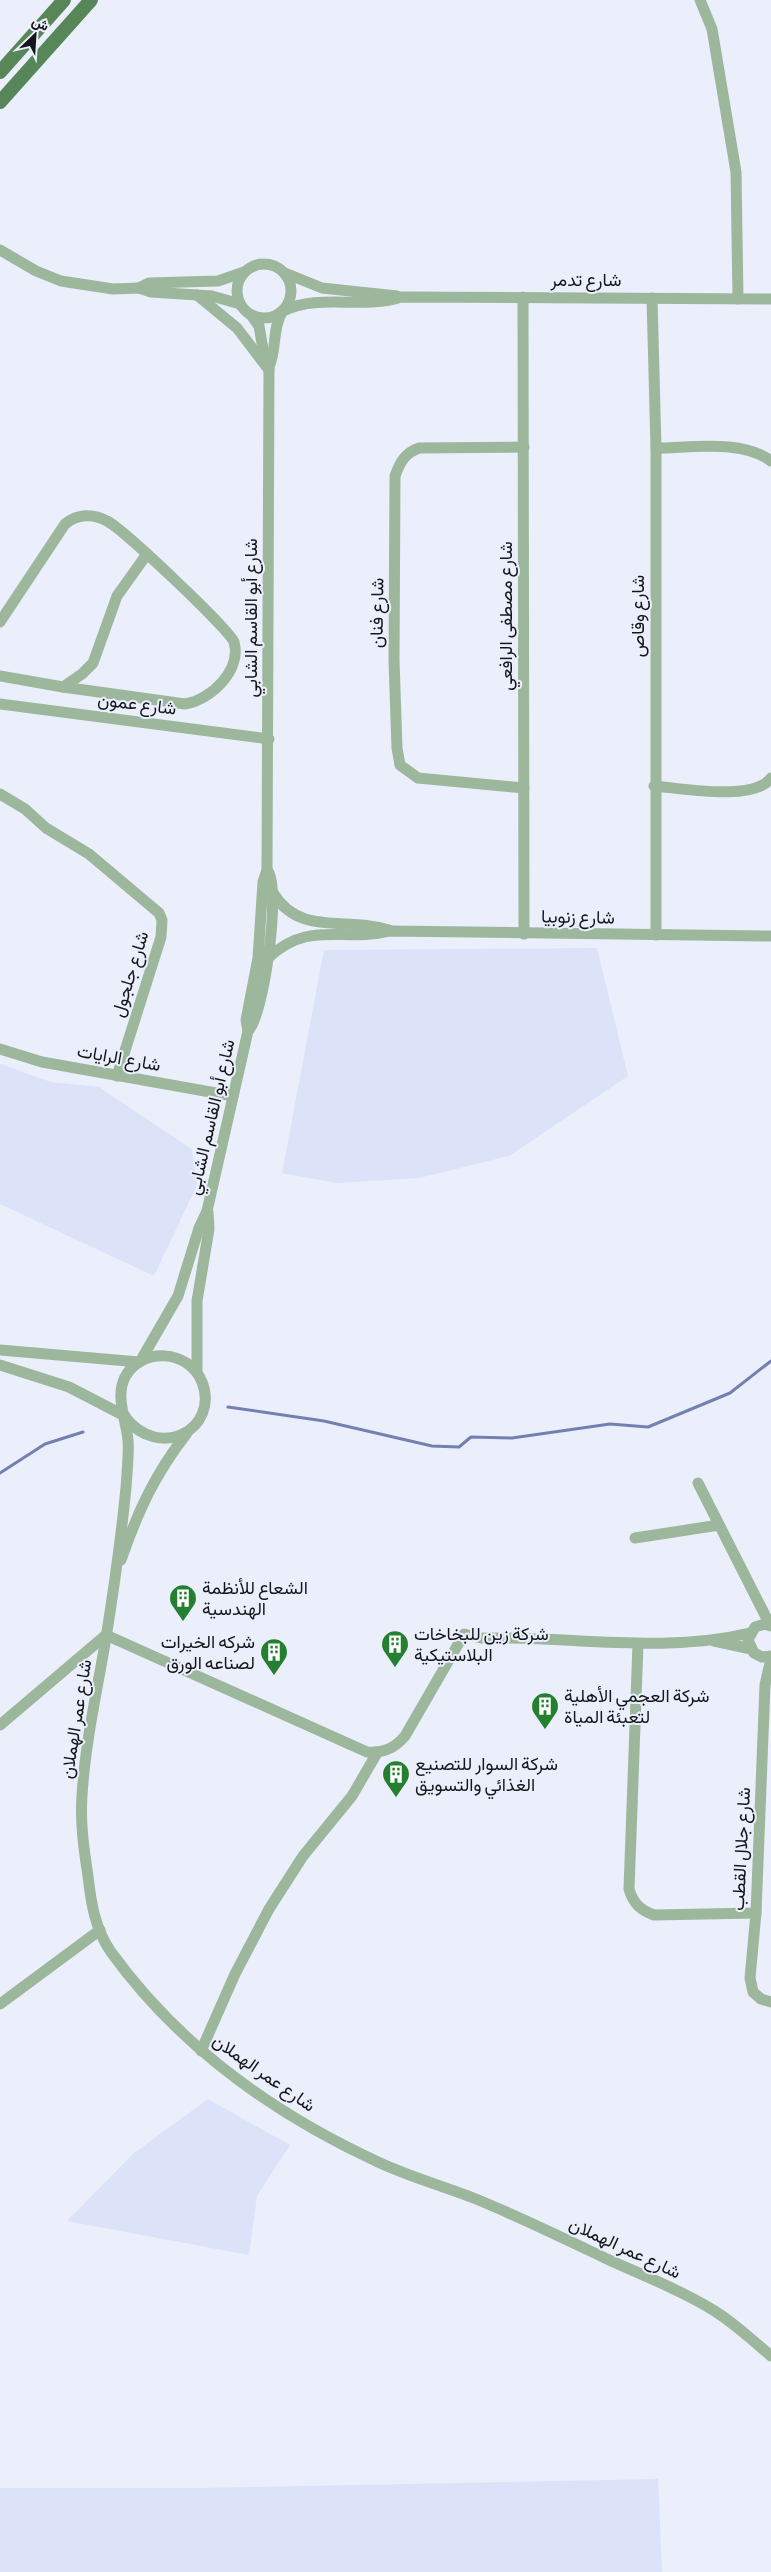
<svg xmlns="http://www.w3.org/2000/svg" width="771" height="2572" font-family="'Alegreya Sans',Vazirmatn,sans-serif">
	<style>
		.built { fill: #dce2f7 }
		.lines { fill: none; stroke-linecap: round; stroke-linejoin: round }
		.stream { stroke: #7280b2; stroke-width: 3 }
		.minor { stroke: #9db79d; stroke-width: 11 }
		.major { stroke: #578758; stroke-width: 14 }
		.labels { text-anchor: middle; stroke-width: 4; stroke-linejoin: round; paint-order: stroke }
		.street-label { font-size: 18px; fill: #14161a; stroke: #ebeffc }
		.poi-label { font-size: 18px; fill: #14161a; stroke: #ebeffc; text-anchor: start }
	</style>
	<rect width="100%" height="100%" fill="#ebeffc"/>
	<g class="built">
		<path d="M 597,948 L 628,1076 L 509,1156 L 419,1178 L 336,1183 L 282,1173 L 324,950 Z"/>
		<path d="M 0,1064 L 51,1082 L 99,1087 L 192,1149 L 197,1185 L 154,1276 L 0,1204 Z"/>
		<path d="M 208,2099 L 290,2145 L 257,2196 L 249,2255 L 67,2221 L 134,2153 Z"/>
		<path d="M 658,2479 L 662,2572 L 0,2572 L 0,2488 L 200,2488 Z"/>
	</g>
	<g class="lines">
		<g class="stream">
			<path d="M 228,1407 L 324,1421 L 432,1446 L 459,1447 L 471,1437 L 512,1438 L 610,1424 L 648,1427 L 730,1393 L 771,1361"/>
			<path d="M 0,1473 L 45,1444 L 83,1432"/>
		</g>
		<g class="minor">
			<path d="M 700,0 L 712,29 L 736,172 L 738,299"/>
			<path d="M 0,250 L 36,271 L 61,281 L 113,289 L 139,288 L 151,292 L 212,296 L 240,304"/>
			<circle cx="264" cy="291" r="27"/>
			<path d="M 285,273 L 322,288 L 397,296"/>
			<path d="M 139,288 L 149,283 L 218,281 L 244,272"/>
			<path d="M 197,295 L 237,328 L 269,370"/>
			<path d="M 523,297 L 524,934"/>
			<path d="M 652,298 L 656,448 L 656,935"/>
			<path d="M 283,311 C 321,293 362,310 401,297 L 771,299"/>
			<path d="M 251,315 L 259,326 L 265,361"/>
			<path d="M 524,447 L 419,448 C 405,453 400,462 395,476 L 394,660 L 397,748 L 400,765 L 418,778 L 524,788"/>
			<path d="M 656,448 C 691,448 742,439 771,461"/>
			<path d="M 0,622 L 65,524 C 77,514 93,513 107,521 C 123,529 229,629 234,642 C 242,670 211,700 185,704 L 63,687 L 0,676"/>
			<path d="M 63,687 L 82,674 L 93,663 L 117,596 L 147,554"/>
			<path d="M 0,704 L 269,739"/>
			<path d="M 654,786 C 681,788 754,802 771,778"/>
			<path d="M 0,794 L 25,809 L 46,828 L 89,854 L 159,913 L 162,920 L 161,937 L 117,1076"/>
			<path d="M 273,893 C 300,937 346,916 389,930"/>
			<path d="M 268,958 C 310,919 342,943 390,931 L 771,936"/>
			<path d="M 248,1031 L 246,1020 L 258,958 L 263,882 L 267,870 L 269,367 C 277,349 272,329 282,312"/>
			<path d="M 0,1049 L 42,1062 L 233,1096"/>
			<path d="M 0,1350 L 139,1362"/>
			<path d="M 141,1360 L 178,1296 L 199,1228 L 207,1211 L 248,1031 C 264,1017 282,884 267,870"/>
			<path d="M 0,1365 L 69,1387 L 125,1416"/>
			<path d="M 197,1372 L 197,1301 L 209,1229 L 208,1212"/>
			<path d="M 125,1417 C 160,1462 220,1428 202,1382 C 189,1349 141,1347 125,1377 C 115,1397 126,1419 128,1440 C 129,1455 127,1472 126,1488 C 121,1538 114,1588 106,1638 C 97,1691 85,1744 82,1796 C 80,1823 84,1850 88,1876 C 91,1903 95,1929 111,1952 C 179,2046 274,2114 378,2162 C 410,2177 443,2186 476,2199 C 520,2217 563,2238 607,2259 C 640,2274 676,2288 708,2307 C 731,2320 751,2339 771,2356"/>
			<path d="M 698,1483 L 770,1625"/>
			<path d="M 635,1538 L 719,1525"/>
			<path d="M 121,1560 C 138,1511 155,1474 187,1433"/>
			<path d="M 771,1626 L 765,1624 L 755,1627 L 748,1640 L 754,1653 L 762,1657 L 771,1656"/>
			<path d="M 714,1641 L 751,1649"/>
			<path d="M 638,1644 L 629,1889 C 633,1903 640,1910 654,1915 L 756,1913"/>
			<path d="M 771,1658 L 765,1685 L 756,1913 L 750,1978 L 753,1992 L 761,1999 L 771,2002"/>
			<path d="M 0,1725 L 106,1635 L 367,1752 C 383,1753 394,1749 405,1736 L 464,1634 L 481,1638 C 571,1636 662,1654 750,1633"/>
			<path d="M 0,2004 L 100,1930"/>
			<path d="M 201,2051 L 235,1974 L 269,1909 L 303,1856 L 352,1796 L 377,1753"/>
		</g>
		<g class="major">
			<path d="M 0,72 L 64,0"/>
			<path d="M 0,102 L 91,0"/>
		</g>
	</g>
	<defs>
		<g id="building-pin" transform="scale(1.4375)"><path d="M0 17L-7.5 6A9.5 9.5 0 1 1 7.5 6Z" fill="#248030" stroke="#ebeffc"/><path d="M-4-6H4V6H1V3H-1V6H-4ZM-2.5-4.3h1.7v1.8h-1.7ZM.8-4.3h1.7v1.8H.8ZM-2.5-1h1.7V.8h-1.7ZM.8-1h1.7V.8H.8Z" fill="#fff"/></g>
	</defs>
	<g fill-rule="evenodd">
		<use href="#building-pin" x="183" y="1598"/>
		<use href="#building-pin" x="395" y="1644"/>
		<use href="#building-pin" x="274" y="1652"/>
		<use href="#building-pin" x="545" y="1706"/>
		<use href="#building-pin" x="396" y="1774"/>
	</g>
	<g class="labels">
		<g class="street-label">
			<text x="586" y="286">شارع تدمر</text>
			<text transform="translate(377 613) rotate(-89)" y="6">شارع فنان</text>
			<text transform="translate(506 616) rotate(-90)" y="6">شارع مصطفى الرافعي</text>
			<text transform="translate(638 616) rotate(-90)" y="6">شارع وقاص</text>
			<text transform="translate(251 618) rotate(-90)" y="6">شارع أبو القاسم الشابي</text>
			<text transform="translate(137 704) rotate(7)" y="6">شارع عمون</text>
			<text transform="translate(578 917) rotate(1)" y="6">شارع زنوبيا</text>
			<text transform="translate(130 974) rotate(-73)" y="6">شارع جلجول</text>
			<text transform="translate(119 1058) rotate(10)" y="6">شارع الرايات</text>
			<text transform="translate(211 1117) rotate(-77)" y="6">شارع أبو القاسم الشابي</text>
			<text transform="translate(76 1719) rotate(-81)" y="6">شارع عمر الهملان</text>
			<text transform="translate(741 1849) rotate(-87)" y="6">شارع جلال القطب</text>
			<text transform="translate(264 2073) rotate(35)" y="6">شارع عمر الهملان</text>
			<text transform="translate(625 2248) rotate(25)" y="6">شارع عمر الهملان</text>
		</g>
		<g class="poi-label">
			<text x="202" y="1594">الشعاع للأنظمة<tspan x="202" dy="21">الهندسية</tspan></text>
			<text x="414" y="1640">شركة زين للبخاخات<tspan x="414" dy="21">البلاستيكية</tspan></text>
			<text x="255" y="1648" text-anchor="end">شركه الخيرات<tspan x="255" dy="21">لصناعه الورق</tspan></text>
			<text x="564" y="1702">شركة العجمي الأهلية<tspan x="564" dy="21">لتعبئة المياة</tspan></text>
			<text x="415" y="1770">شركة السوار للتصنيع<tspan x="415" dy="21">الغذائي والتسويق</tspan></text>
		</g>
	</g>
	<g transform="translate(35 35) rotate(25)" stroke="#ebeffc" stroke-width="4" paint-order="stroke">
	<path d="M0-4L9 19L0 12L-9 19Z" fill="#14161a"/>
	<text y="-8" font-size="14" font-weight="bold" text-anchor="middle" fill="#14161a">ش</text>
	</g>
</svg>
